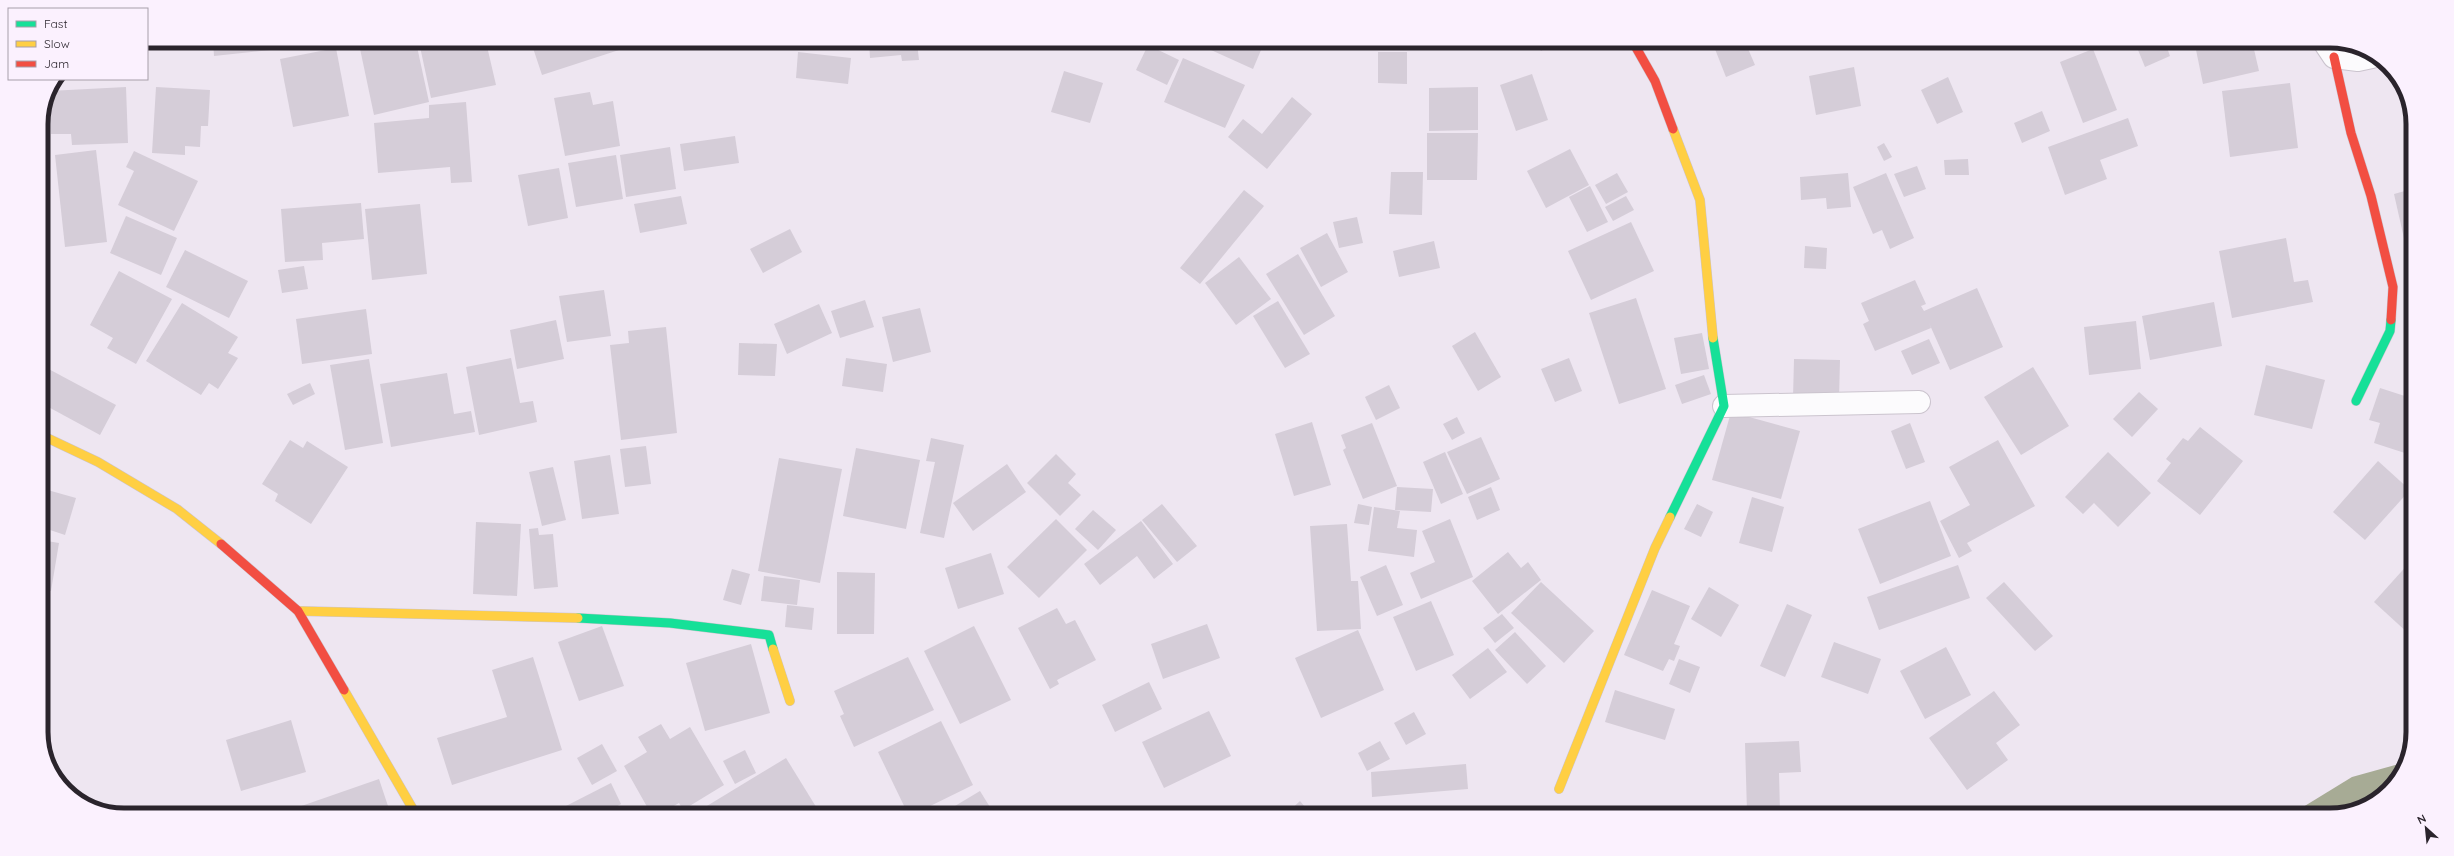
<svg xmlns="http://www.w3.org/2000/svg" width="2454" height="856" font-family="Quicksand,sans-serif">
	<style>
		.water { fill: #a7ab95 }
		.building { fill: #d5cdd8 }
		.lines { fill: none; stroke-linecap: round; stroke-linejoin: round }
		.street-casing { stroke: #cbc4ce; stroke-width: 24 }
		.fast-casing { stroke: #cbc4ce; stroke-width: 10 }
		.slow-casing { stroke: #cbc4ce; stroke-width: 10 }
		.jam-casing { stroke: #cbc4ce; stroke-width: 10 }
		.street { stroke: #fcfbfd; stroke-width: 22 }
		.fast { stroke: #16e098; stroke-width: 9 }
		.slow { stroke: #ffcf43; stroke-width: 9 }
		.jam { stroke: #f24e42; stroke-width: 9 }
		.rim { fill: none; stroke: #2a242c; stroke-width: 5 }
	</style>
	<rect width="100%" height="100%" fill="#eee6f1"/>
	<path class="water" d="M 2406,762 L 2380,798 L 2330,815 L 2290,815 L 2352,777 Z"/>
	<g class="building">
		<path d="M 213,41 L 289,41 L 290,48 L 214,56 Z"/>
		<path d="M 367,41 L 416,42 L 429,102 L 374,115 L 359,44 Z"/>
		<path d="M 419,42 L 486,42 L 496,85 L 431,98 Z"/>
		<path d="M 531,42 L 616,42 L 619,50 L 542,75 Z"/>
		<path d="M 869,42 L 917,43 L 919,60 L 902,61 L 901,55 L 870,58 Z"/>
		<path d="M 961,43 L 996,43 L 996,46 Z"/>
		<path d="M 1201,43 L 1264,43 L 1253,69 L 1200,45 Z"/>
		<path d="M 1410,43 L 1428,44 L 1410,47 Z"/>
		<path d="M 1537,44 L 1552,44 L 1541,51 Z"/>
		<path d="M 1713,44 L 1746,44 L 1755,65 L 1726,77 Z"/>
		<path d="M 1148,45 L 1179,60 L 1167,85 L 1136,70 Z"/>
		<path d="M 2136,45 L 2166,45 L 2170,56 L 2145,67 Z"/>
		<path d="M 2195,45 L 2253,45 L 2259,71 L 2203,84 Z"/>
		<path d="M 336,48 L 349,116 L 293,127 L 280,59 Z"/>
		<path d="M 2093,49 L 2117,110 L 2083,123 L 2060,62 Z"/>
		<path d="M 798,52 L 851,58 L 848,84 L 796,78 Z"/>
		<path d="M 1378,52 L 1407,52 L 1407,84 L 1378,83 Z"/>
		<path d="M 1183,58 L 1245,85 L 1225,128 L 1164,102 Z"/>
		<path d="M 1854,67 L 1861,106 L 1816,115 L 1809,76 Z"/>
		<path d="M 1064,71 L 1103,83 L 1090,123 L 1051,112 Z"/>
		<path d="M 1532,74 L 1548,120 L 1516,131 L 1500,85 Z"/>
		<path d="M 1948,77 L 1963,112 L 1937,124 L 1921,90 Z"/>
		<path d="M 2290,83 L 2298,148 L 2230,157 L 2222,91 Z"/>
		<path d="M 126,87 L 128,143 L 72,145 L 71,134 L 51,134 L 49,91 Z"/>
		<path d="M 156,87 L 210,90 L 208,126 L 201,126 L 200,147 L 185,146 L 185,155 L 152,153 Z"/>
		<path d="M 1478,87 L 1478,130 L 1429,131 L 1429,88 Z"/>
		<path d="M 590,92 L 593,105 L 613,101 L 620,146 L 565,156 L 554,98 Z"/>
		<path d="M 1292,97 L 1312,114 L 1267,169 L 1228,137 L 1243,119 L 1262,134 Z"/>
		<path d="M 466,102 L 472,182 L 451,183 L 450,167 L 378,173 L 374,123 L 429,118 L 429,105 Z"/>
		<path d="M 2042,111 L 2050,131 L 2022,143 L 2014,123 Z"/>
		<path d="M 2128,118 L 2138,146 L 2100,160 L 2107,179 L 2065,195 L 2048,147 Z"/>
		<path d="M 1427,133 L 1478,133 L 1477,180 L 1427,180 Z"/>
		<path d="M 735,136 L 739,163 L 684,171 L 680,144 Z"/>
		<path d="M 1884,143 L 1892,157 L 1884,161 L 1877,147 Z"/>
		<path d="M 670,147 L 676,189 L 626,197 L 620,155 Z"/>
		<path d="M 1570,149 L 1589,185 L 1546,208 L 1527,171 Z"/>
		<path d="M 96,150 L 107,242 L 65,247 L 55,155 Z"/>
		<path d="M 134,151 L 198,181 L 174,231 L 118,205 L 134,171 L 126,167 Z"/>
		<path d="M 616,155 L 623,199 L 576,207 L 568,163 Z"/>
		<path d="M 1968,159 L 1969,175 L 1945,175 L 1944,160 Z"/>
		<path d="M 1917,166 L 1926,189 L 1904,197 L 1894,174 Z"/>
		<path d="M 559,168 L 568,218 L 528,226 L 518,175 Z"/>
		<path d="M 1391,172 L 1423,172 L 1422,215 L 1389,214 Z"/>
		<path d="M 1617,173 L 1628,192 L 1606,204 L 1595,185 Z"/>
		<path d="M 1848,173 L 1851,207 L 1827,209 L 1826,198 L 1801,200 L 1800,177 Z"/>
		<path d="M 1886,173 L 1914,238 L 1890,249 L 1882,230 L 1873,234 L 1853,187 Z"/>
		<path d="M 1590,186 L 1608,222 L 1587,232 L 1569,197 Z"/>
		<path d="M 2412,189 L 2412,264 L 2410,265 L 2394,194 Z"/>
		<path d="M 1244,190 L 1264,206 L 1200,284 L 1180,268 Z"/>
		<path d="M 681,196 L 687,224 L 640,233 L 634,204 Z"/>
		<path d="M 1626,196 L 1634,210 L 1613,221 L 1605,207 Z"/>
		<path d="M 361,203 L 364,239 L 322,243 L 323,260 L 285,262 L 281,209 Z"/>
		<path d="M 420,204 L 427,274 L 372,280 L 365,209 Z"/>
		<path d="M 126,216 L 177,238 L 161,275 L 110,253 Z"/>
		<path d="M 1357,217 L 1363,243 L 1339,248 L 1333,222 Z"/>
		<path d="M 1631,222 L 1654,271 L 1591,300 L 1568,251 Z"/>
		<path d="M 790,229 L 802,252 L 763,273 L 750,249 Z"/>
		<path d="M 1327,233 L 1348,272 L 1321,287 L 1300,248 Z"/>
		<path d="M 2286,238 L 2294,282 L 2308,280 L 2313,302 L 2232,318 L 2219,251 Z"/>
		<path d="M 1434,241 L 1440,268 L 1399,277 L 1393,251 Z"/>
		<path d="M 1805,246 L 1827,248 L 1826,269 L 1804,268 Z"/>
		<path d="M 185,250 L 248,281 L 229,318 L 166,287 Z"/>
		<path d="M 1298,254 L 1335,316 L 1304,335 L 1266,274 Z"/>
		<path d="M 1239,257 L 1271,299 L 1236,325 L 1205,283 Z"/>
		<path d="M 304,266 L 308,289 L 282,293 L 278,270 Z"/>
		<path d="M 119,271 L 172,299 L 136,364 L 107,348 L 113,338 L 90,325 Z"/>
		<path d="M 1915,280 L 1926,304 L 1921,306 L 1924,311 L 1977,288 L 2003,347 L 1950,370 L 1929,323 L 1931,328 L 1875,351 L 1863,324 L 1869,321 L 1861,303 Z"/>
		<path d="M 604,290 L 611,336 L 567,342 L 559,296 Z"/>
		<path d="M 1636,298 L 1666,389 L 1619,404 L 1589,313 Z"/>
		<path d="M 2411,299 L 2412,299 L 2412,318 L 2408,318 Z"/>
		<path d="M 865,300 L 874,327 L 840,338 L 831,311 Z"/>
		<path d="M 1278,301 L 1310,354 L 1285,368 L 1253,316 Z"/>
		<path d="M 2214,302 L 2222,346 L 2150,360 L 2142,316 Z"/>
		<path d="M 182,303 L 238,337 L 228,353 L 238,358 L 218,389 L 209,383 L 201,395 L 146,361 Z"/>
		<path d="M 819,304 L 832,333 L 787,354 L 774,324 Z"/>
		<path d="M 920,308 L 931,352 L 893,362 L 882,317 Z"/>
		<path d="M 366,309 L 372,354 L 302,364 L 296,319 Z"/>
		<path d="M 41,312 L 48,326 L 41,330 Z"/>
		<path d="M 556,320 L 564,359 L 517,369 L 510,330 Z"/>
		<path d="M 2136,321 L 2141,369 L 2089,375 L 2084,327 Z"/>
		<path d="M 666,327 L 677,433 L 621,440 L 610,345 L 629,343 L 628,331 Z"/>
		<path d="M 1475,332 L 1501,377 L 1478,391 L 1452,346 Z"/>
		<path d="M 1702,333 L 1709,369 L 1681,374 L 1674,338 Z"/>
		<path d="M 1929,339 L 1940,363 L 1912,375 L 1901,351 Z"/>
		<path d="M 739,343 L 777,344 L 775,376 L 738,375 Z"/>
		<path d="M 2411,348 L 2411,378 L 2405,377 Z"/>
		<path d="M 511,358 L 520,403 L 533,401 L 537,422 L 479,435 L 466,367 Z"/>
		<path d="M 846,358 L 887,364 L 883,392 L 842,386 Z"/>
		<path d="M 1569,358 L 1582,391 L 1555,402 L 1541,369 Z"/>
		<path d="M 369,359 L 383,443 L 345,450 L 330,365 Z"/>
		<path d="M 1794,359 L 1840,360 L 1839,399 L 1793,398 Z"/>
		<path d="M 2266,365 L 2325,380 L 2312,429 L 2254,415 Z"/>
		<path d="M 43,366 L 116,405 L 100,435 L 41,403 Z"/>
		<path d="M 2033,367 L 2069,426 L 2021,455 L 1984,397 Z"/>
		<path d="M 447,373 L 454,414 L 471,411 L 475,432 L 391,447 L 380,384 Z"/>
		<path d="M 1704,375 L 1711,394 L 1682,404 L 1675,385 Z"/>
		<path d="M 310,383 L 315,394 L 293,405 L 287,394 Z"/>
		<path d="M 1389,385 L 1400,408 L 1376,420 L 1365,397 Z"/>
		<path d="M 2380,388 L 2411,398 L 2411,455 L 2374,443 L 2380,423 L 2369,420 Z"/>
		<path d="M 2139,392 L 2158,409 L 2132,437 L 2113,419 Z"/>
		<path d="M 1731,412 L 1800,431 L 1781,499 L 1712,480 Z"/>
		<path d="M 1457,417 L 1465,433 L 1452,440 L 1443,424 Z"/>
		<path d="M 1312,422 L 1331,485 L 1294,496 L 1275,434 Z"/>
		<path d="M 1372,423 L 1397,486 L 1363,499 L 1343,450 L 1346,448 L 1341,435 Z"/>
		<path d="M 1910,423 L 1925,462 L 1906,469 L 1891,431 Z"/>
		<path d="M 2200,427 L 2243,461 L 2200,515 L 2157,481 L 2171,463 L 2166,459 L 2183,438 L 2188,441 Z"/>
		<path d="M 1481,437 L 1500,479 L 1467,494 L 1447,452 Z"/>
		<path d="M 931,438 L 964,445 L 944,538 L 920,533 L 935,462 L 926,461 Z"/>
		<path d="M 290,440 L 303,448 L 307,441 L 348,467 L 311,524 L 275,501 L 278,494 L 262,484 Z"/>
		<path d="M 1998,440 L 2035,506 L 1967,543 L 1972,551 L 1959,558 L 1940,521 L 1970,505 L 1949,467 Z"/>
		<path d="M 646,446 L 651,484 L 625,487 L 620,449 Z"/>
		<path d="M 856,448 L 920,460 L 906,529 L 843,516 Z"/>
		<path d="M 1445,452 L 1463,494 L 1441,504 L 1423,462 Z"/>
		<path d="M 2108,452 L 2151,493 L 2118,527 L 2094,503 L 2083,514 L 2065,497 Z"/>
		<path d="M 1056,454 L 1076,474 L 1068,483 L 1081,495 L 1060,516 L 1027,483 Z"/>
		<path d="M 610,455 L 619,514 L 582,519 L 574,461 Z"/>
		<path d="M 779,458 L 842,469 L 820,583 L 758,571 Z"/>
		<path d="M 2378,461 L 2410,490 L 2365,540 L 2333,512 Z"/>
		<path d="M 1007,464 L 1026,492 L 973,531 L 953,503 Z"/>
		<path d="M 553,467 L 566,520 L 542,526 L 529,472 Z"/>
		<path d="M 1397,487 L 1433,489 L 1431,512 L 1395,510 Z"/>
		<path d="M 1491,487 L 1500,510 L 1477,520 L 1468,497 Z"/>
		<path d="M 44,489 L 76,498 L 65,535 L 41,527 L 41,499 Z"/>
		<path d="M 1752,497 L 1784,507 L 1772,552 L 1739,543 Z"/>
		<path d="M 1930,501 L 1951,556 L 1880,584 L 1858,529 Z"/>
		<path d="M 1162,504 L 1197,546 L 1177,562 L 1142,520 Z"/>
		<path d="M 1358,504 L 1372,507 L 1369,525 L 1354,523 Z"/>
		<path d="M 1697,504 L 1713,512 L 1701,537 L 1684,529 Z"/>
		<path d="M 1374,507 L 1400,511 L 1397,528 L 1417,530 L 1414,557 L 1368,551 Z"/>
		<path d="M 1093,510 L 1116,530 L 1098,550 L 1075,529 Z"/>
		<path d="M 1056,519 L 1087,550 L 1039,598 L 1007,567 Z"/>
		<path d="M 1450,519 L 1473,577 L 1421,599 L 1410,573 L 1435,562 L 1422,531 Z"/>
		<path d="M 1141,521 L 1173,564 L 1154,579 L 1137,556 L 1100,585 L 1084,564 Z"/>
		<path d="M 476,522 L 521,524 L 517,596 L 473,594 Z"/>
		<path d="M 1347,524 L 1351,581 L 1358,581 L 1361,629 L 1317,631 L 1310,526 Z"/>
		<path d="M 538,528 L 539,535 L 553,534 L 558,587 L 534,589 L 529,529 Z"/>
		<path d="M 41,540 L 59,543 L 51,591 L 41,589 Z"/>
		<path d="M 1508,552 L 1521,568 L 1528,562 L 1541,580 L 1498,614 L 1472,581 Z"/>
		<path d="M 991,553 L 1004,594 L 958,609 L 945,568 Z"/>
		<path d="M 2410,562 L 2409,634 L 2374,602 Z"/>
		<path d="M 1386,565 L 1403,605 L 1377,616 L 1360,577 Z"/>
		<path d="M 1958,565 L 1970,598 L 1879,630 L 1867,597 Z"/>
		<path d="M 732,569 L 750,574 L 741,605 L 723,600 Z"/>
		<path d="M 837,572 L 875,573 L 874,634 L 837,634 Z"/>
		<path d="M 764,576 L 800,580 L 797,605 L 761,601 Z"/>
		<path d="M 1541,582 L 1594,631 L 1564,663 L 1511,613 Z"/>
		<path d="M 2004,582 L 2053,636 L 2035,651 L 1986,598 Z"/>
		<path d="M 1709,587 L 1739,605 L 1721,637 L 1691,619 Z"/>
		<path d="M 1652,590 L 1690,606 L 1674,644 L 1680,646 L 1674,661 L 1669,659 L 1663,671 L 1624,655 Z"/>
		<path d="M 1431,601 L 1454,655 L 1416,671 L 1393,617 Z"/>
		<path d="M 1787,604 L 1812,615 L 1785,677 L 1760,666 Z"/>
		<path d="M 787,605 L 814,608 L 812,630 L 785,627 Z"/>
		<path d="M 1057,608 L 1066,624 L 1075,620 L 1096,660 L 1057,680 L 1059,684 L 1050,689 L 1018,628 Z"/>
		<path d="M 1502,614 L 1514,628 L 1495,643 L 1483,628 Z"/>
		<path d="M 1207,624 L 1220,658 L 1163,679 L 1151,644 Z"/>
		<path d="M 602,626 L 624,686 L 579,701 L 558,642 Z"/>
		<path d="M 974,626 L 1011,700 L 960,724 L 924,651 Z"/>
		<path d="M 1358,630 L 1384,690 L 1321,718 L 1295,658 Z"/>
		<path d="M 1515,632 L 1546,666 L 1527,684 L 1495,650 Z"/>
		<path d="M 1834,642 L 1881,659 L 1868,694 L 1821,677 Z"/>
		<path d="M 751,644 L 770,713 L 705,731 L 686,663 Z"/>
		<path d="M 1946,647 L 1971,695 L 1925,719 L 1900,671 Z"/>
		<path d="M 1488,648 L 1507,672 L 1470,699 L 1452,675 Z"/>
		<path d="M 533,657 L 562,750 L 452,785 L 437,738 L 507,717 L 492,670 Z"/>
		<path d="M 908,657 L 934,710 L 854,747 L 840,716 L 844,714 L 834,691 Z"/>
		<path d="M 1679,659 L 1700,667 L 1690,693 L 1669,684 Z"/>
		<path d="M 1149,682 L 1162,709 L 1115,732 L 1102,705 Z"/>
		<path d="M 1615,690 L 1675,709 L 1665,740 L 1605,722 Z"/>
		<path d="M 1994,691 L 2020,725 L 1996,743 L 2008,760 L 1967,790 L 1929,738 Z"/>
		<path d="M 1209,711 L 1231,756 L 1164,788 L 1142,742 Z"/>
		<path d="M 1414,712 L 1426,734 L 1406,745 L 1394,723 Z"/>
		<path d="M 291,720 L 306,772 L 241,791 L 226,740 Z"/>
		<path d="M 941,721 L 973,785 L 918,812 L 907,812 L 878,752 Z"/>
		<path d="M 661,724 L 670,739 L 690,727 L 724,785 L 683,810 L 679,803 L 663,812 L 650,812 L 624,766 L 647,752 L 638,737 Z"/>
		<path d="M 1380,741 L 1390,759 L 1367,771 L 1358,753 Z"/>
		<path d="M 1799,741 L 1801,772 L 1779,773 L 1780,811 L 1747,812 L 1745,743 Z"/>
		<path d="M 602,744 L 617,771 L 592,785 L 577,758 Z"/>
		<path d="M 745,750 L 756,773 L 735,784 L 723,761 Z"/>
		<path d="M 786,758 L 818,810 L 814,812 L 697,812 Z"/>
		<path d="M 1466,764 L 1468,789 L 1372,797 L 1371,772 Z"/>
		<path d="M 379,779 L 388,806 L 374,811 L 287,811 Z"/>
		<path d="M 611,783 L 621,804 L 607,812 L 569,812 L 566,806 Z"/>
		<path d="M 980,791 L 993,812 L 945,812 Z"/>
		<path d="M 1300,801 L 1310,813 L 1287,813 Z"/>
	</g>
	<g class="lines">
		<g class="street-casing">
			<g id="street">
				<path d="M 2326,45 L 2334,57 L 2358,60 L 2372,57"/>
				<path d="M 1724,406 L 1919,402"/>
			</g>
		</g>
		<g class="fast-casing">
			<g id="fast">
				<path d="M 2356,401 L 2390,331 L 2391,320"/>
				<path d="M 1670,517 L 1724,406 L 1713,338"/>
				<path d="M 578,618 L 670,623 L 769,635 L 773,649"/>
			</g>
		</g>
		<g class="slow-casing">
			<g id="slow">
				<path d="M 1673,129 L 1700,200 L 1713,338"/>
				<path d="M 41,435 L 98,462 L 177,509 L 221,544"/>
				<path d="M 298,611 L 578,618"/>
				<path d="M 773,649 L 790,701"/>
				<path d="M 344,690 L 414,811"/>
				<path d="M 1559,789 L 1655,548 L 1670,517"/>
			</g>
		</g>
		<g class="jam-casing">
			<g id="jam">
				<path d="M 1634,44 L 1655,81 L 1673,129"/>
				<path d="M 2334,57 L 2351,133 L 2371,196 L 2393,287 L 2391,320"/>
				<path d="M 221,544 L 298,611 L 344,690"/>
			</g>
		</g>
		<use href="#street" class="street"/>
		<use href="#fast" class="fast"/>
		<use href="#slow" class="slow"/>
		<use href="#jam" class="jam"/>
	</g>
	<path d="M0 0H2454V856H0ZM124 48H2330A76 76 0 0 1 2406 124V732A76 76 0 0 1 2330 808H124A76 76 0 0 1 48 732V124A76 76 0 0 1 124 48Z" fill="#fbf1fe" fill-rule="evenodd"/>
	<path class="rim" d="M124 48H2330A76 76 0 0 1 2406 124V732A76 76 0 0 1 2330 808H124A76 76 0 0 1 48 732V124A76 76 0 0 1 124 48Z"/>
	<rect x="8" y="8" width="140" height="72" fill="#fbf1fe" stroke="#a79faa"/>
	<rect x="16" y="21" width="20" height="6" fill="#16e098" stroke="#a79faa"/>
	<text x="44" y="28" font-size="12" fill="#2a242c">Fast</text>
	<rect x="16" y="41" width="20" height="6" fill="#ffcf43" stroke="#a79faa"/>
	<text x="44" y="48" font-size="12" fill="#2a242c">Slow</text>
	<rect x="16" y="61" width="20" height="6" fill="#f24e42" stroke="#a79faa"/>
	<text x="44" y="68" font-size="12" fill="#2a242c">Jam</text>
	<g transform="translate(2426 828) rotate(333)" stroke="#fbf1fe" stroke-width="3" paint-order="stroke">
	<path d="M0-3L7 15L0 10L-7 15Z" fill="#2a242c"/>
	<text y="-6" font-size="11" font-weight="bold" text-anchor="middle" fill="#2a242c">N</text>
	</g>
</svg>
